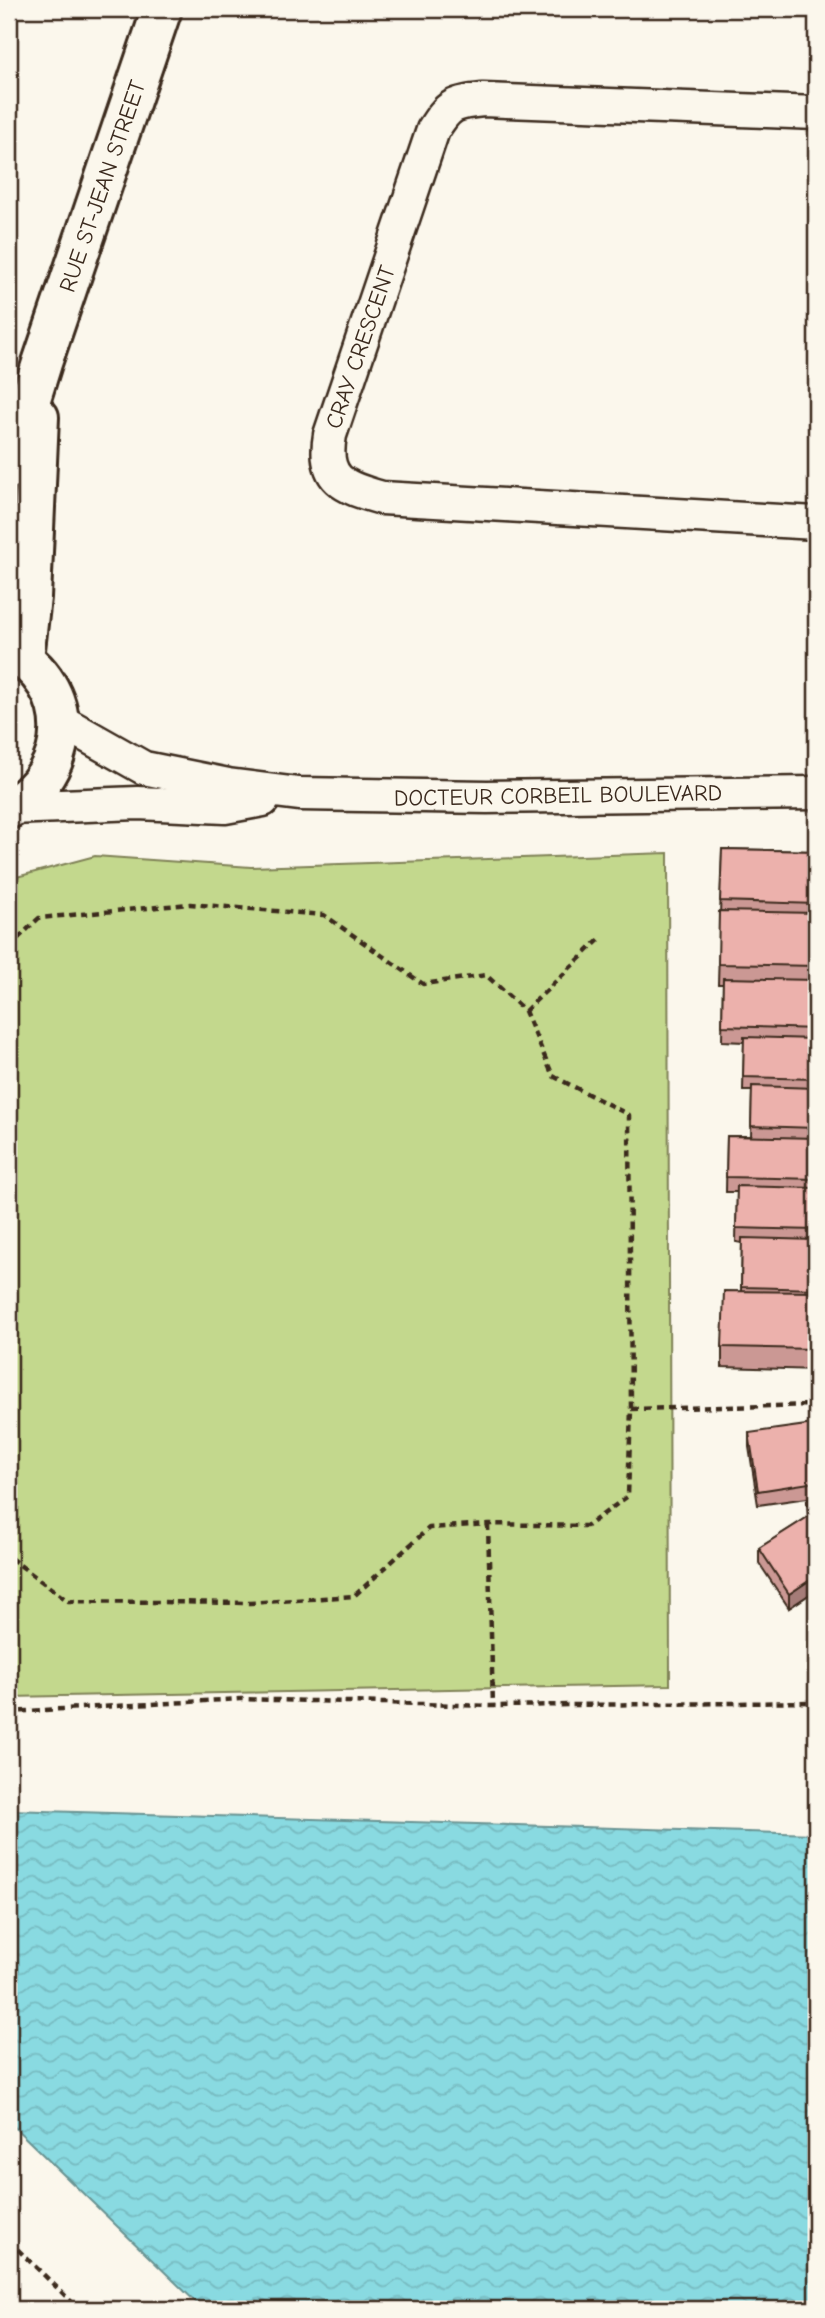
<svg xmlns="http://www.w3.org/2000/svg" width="825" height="2318" font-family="'Comic Neue',sans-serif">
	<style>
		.park { fill: #c3d88d; stroke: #7f8156; stroke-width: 2 }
		.water { fill: url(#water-waves); stroke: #6a9493; stroke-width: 2 }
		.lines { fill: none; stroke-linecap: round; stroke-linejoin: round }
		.minor-casing { stroke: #3b2a1e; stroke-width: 37 }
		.major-casing { stroke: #3b2a1e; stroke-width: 44 }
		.path { stroke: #3b2a1e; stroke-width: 4.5; stroke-dasharray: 7 5; stroke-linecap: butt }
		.minor { stroke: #fbf7ec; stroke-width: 32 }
		.major { stroke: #fbf7ec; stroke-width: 38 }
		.wall { fill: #cb9894; stroke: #3b2a1e; stroke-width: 2 }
		.shaded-wall { fill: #a57c78; stroke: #3b2a1e; stroke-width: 2 }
		.building { fill: #ecb1ac; stroke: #3b2a1e; stroke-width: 2 }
		.labels { text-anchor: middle; stroke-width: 6; stroke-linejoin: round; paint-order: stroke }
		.street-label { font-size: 23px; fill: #3b2a1e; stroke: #fbf7ec }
	</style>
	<defs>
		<pattern id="water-waves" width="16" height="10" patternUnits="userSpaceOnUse" patternTransform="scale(1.75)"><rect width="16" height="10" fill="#89dae1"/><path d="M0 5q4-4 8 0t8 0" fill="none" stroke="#77bbc1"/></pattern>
	</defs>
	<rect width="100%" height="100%" fill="#fbf7ec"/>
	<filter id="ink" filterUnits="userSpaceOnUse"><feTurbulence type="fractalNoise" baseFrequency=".0143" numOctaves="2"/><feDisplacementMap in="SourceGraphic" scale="14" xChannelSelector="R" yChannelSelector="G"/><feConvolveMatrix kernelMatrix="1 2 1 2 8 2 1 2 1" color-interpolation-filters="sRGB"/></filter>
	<g filter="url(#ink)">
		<path class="park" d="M 668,853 L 670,1685 L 9,1697 L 9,879 L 95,856 L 251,867 Z"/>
		<path class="water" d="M 9,1810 L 816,1834 L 816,2309 L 203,2309 L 9,2122 Z"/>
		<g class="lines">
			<g class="minor-casing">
				<g id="minor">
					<path d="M 816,113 L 483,100 C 454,103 449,104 433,130 L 330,435 C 322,480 343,487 382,498 L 816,523"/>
					<path d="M 59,720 L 144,768 L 228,785 L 299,794 L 487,797 L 816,793"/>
					<path d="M 10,808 L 138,803 L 225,807 L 263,800"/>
				</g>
			</g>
			<g class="major-casing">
				<g id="major">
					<path d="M 9,469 L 42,363 L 162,9"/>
					<path d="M 9,650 C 77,686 75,772 9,809"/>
					<path d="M 24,658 L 31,597 L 39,417"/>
				</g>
			</g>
			<g class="path">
				<path d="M 9,947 L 39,918 L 190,904 L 324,915 L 423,984 L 486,975 L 525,1011 L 553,1076 L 629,1115 L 631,1409 L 628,1496 L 587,1526 L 488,1524 L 429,1528 L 354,1596 L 250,1603 L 68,1601 L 9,1557"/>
				<path d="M 525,1011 L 602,937"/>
				<path d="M 631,1409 L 816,1405"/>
				<path d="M 488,1524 L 493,1706"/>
				<path d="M 9,1712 L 241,1699 L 493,1706 L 816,1702"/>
				<path d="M 9,2241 L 79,2309"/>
			</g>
			<use href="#minor" class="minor"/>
			<use href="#major" class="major"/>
		</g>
		<g class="wall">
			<path d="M 722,849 L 816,851 L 816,1044 L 815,1044 L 814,1088 L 816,1088 L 816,1370 L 722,1367 L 722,1347 L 741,1291 L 742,1243 L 736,1242 L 737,1192 L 726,1192 L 727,1136 L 751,1136 L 752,1091 L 743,1091 L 744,1042 L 722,1041 L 723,984 L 718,984 Z"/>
			<path d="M 749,1433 L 816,1438 L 816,1590 L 789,1608 L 759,1563 L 759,1548 L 808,1517 L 807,1501 L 814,1497 L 758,1505 L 749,1447 Z"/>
		</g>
		<path class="shaded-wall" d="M 816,1576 L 816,1590 L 789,1608 L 789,1594 Z"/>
		<g class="building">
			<path d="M 722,849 L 816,851 L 816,904 L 720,901 Z"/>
			<path d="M 719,911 L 816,913 L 816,966 L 718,964 Z"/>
			<path d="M 723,978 L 816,980 L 816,1029 L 722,1026 Z"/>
			<path d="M 744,1037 L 815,1039 L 814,1079 L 743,1077 Z"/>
			<path d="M 752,1086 L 816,1088 L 816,1128 L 751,1126 Z"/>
			<path d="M 727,1136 L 816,1138 L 816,1179 L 726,1177 Z"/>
			<path d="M 737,1186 L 816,1188 L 816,1230 L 736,1228 Z"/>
			<path d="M 742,1238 L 816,1240 L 816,1289 L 741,1287 Z"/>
			<path d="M 724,1291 L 816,1292 L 816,1349 L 722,1347 Z"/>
			<path d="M 814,1424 L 816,1438 L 816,1482 L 758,1491 L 749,1433 Z"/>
			<path d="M 816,1495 L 816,1576 L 789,1594 L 759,1548 L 814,1513 L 807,1501 Z"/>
		</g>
	</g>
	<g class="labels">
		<g class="street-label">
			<text transform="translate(102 186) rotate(-71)" y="8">RUE ST-JEAN STREET</text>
			<text transform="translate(360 347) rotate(-71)" y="8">CRAY CRESCENT</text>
			<text transform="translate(558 795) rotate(-1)" y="8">DOCTEUR CORBEIL BOULEVARD</text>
		</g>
	</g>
	<rect width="825" height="2318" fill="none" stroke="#fbf7ec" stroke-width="35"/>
	<rect x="18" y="18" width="790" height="2283" fill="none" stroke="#3b2a1e" stroke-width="2.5" filter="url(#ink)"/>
</svg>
